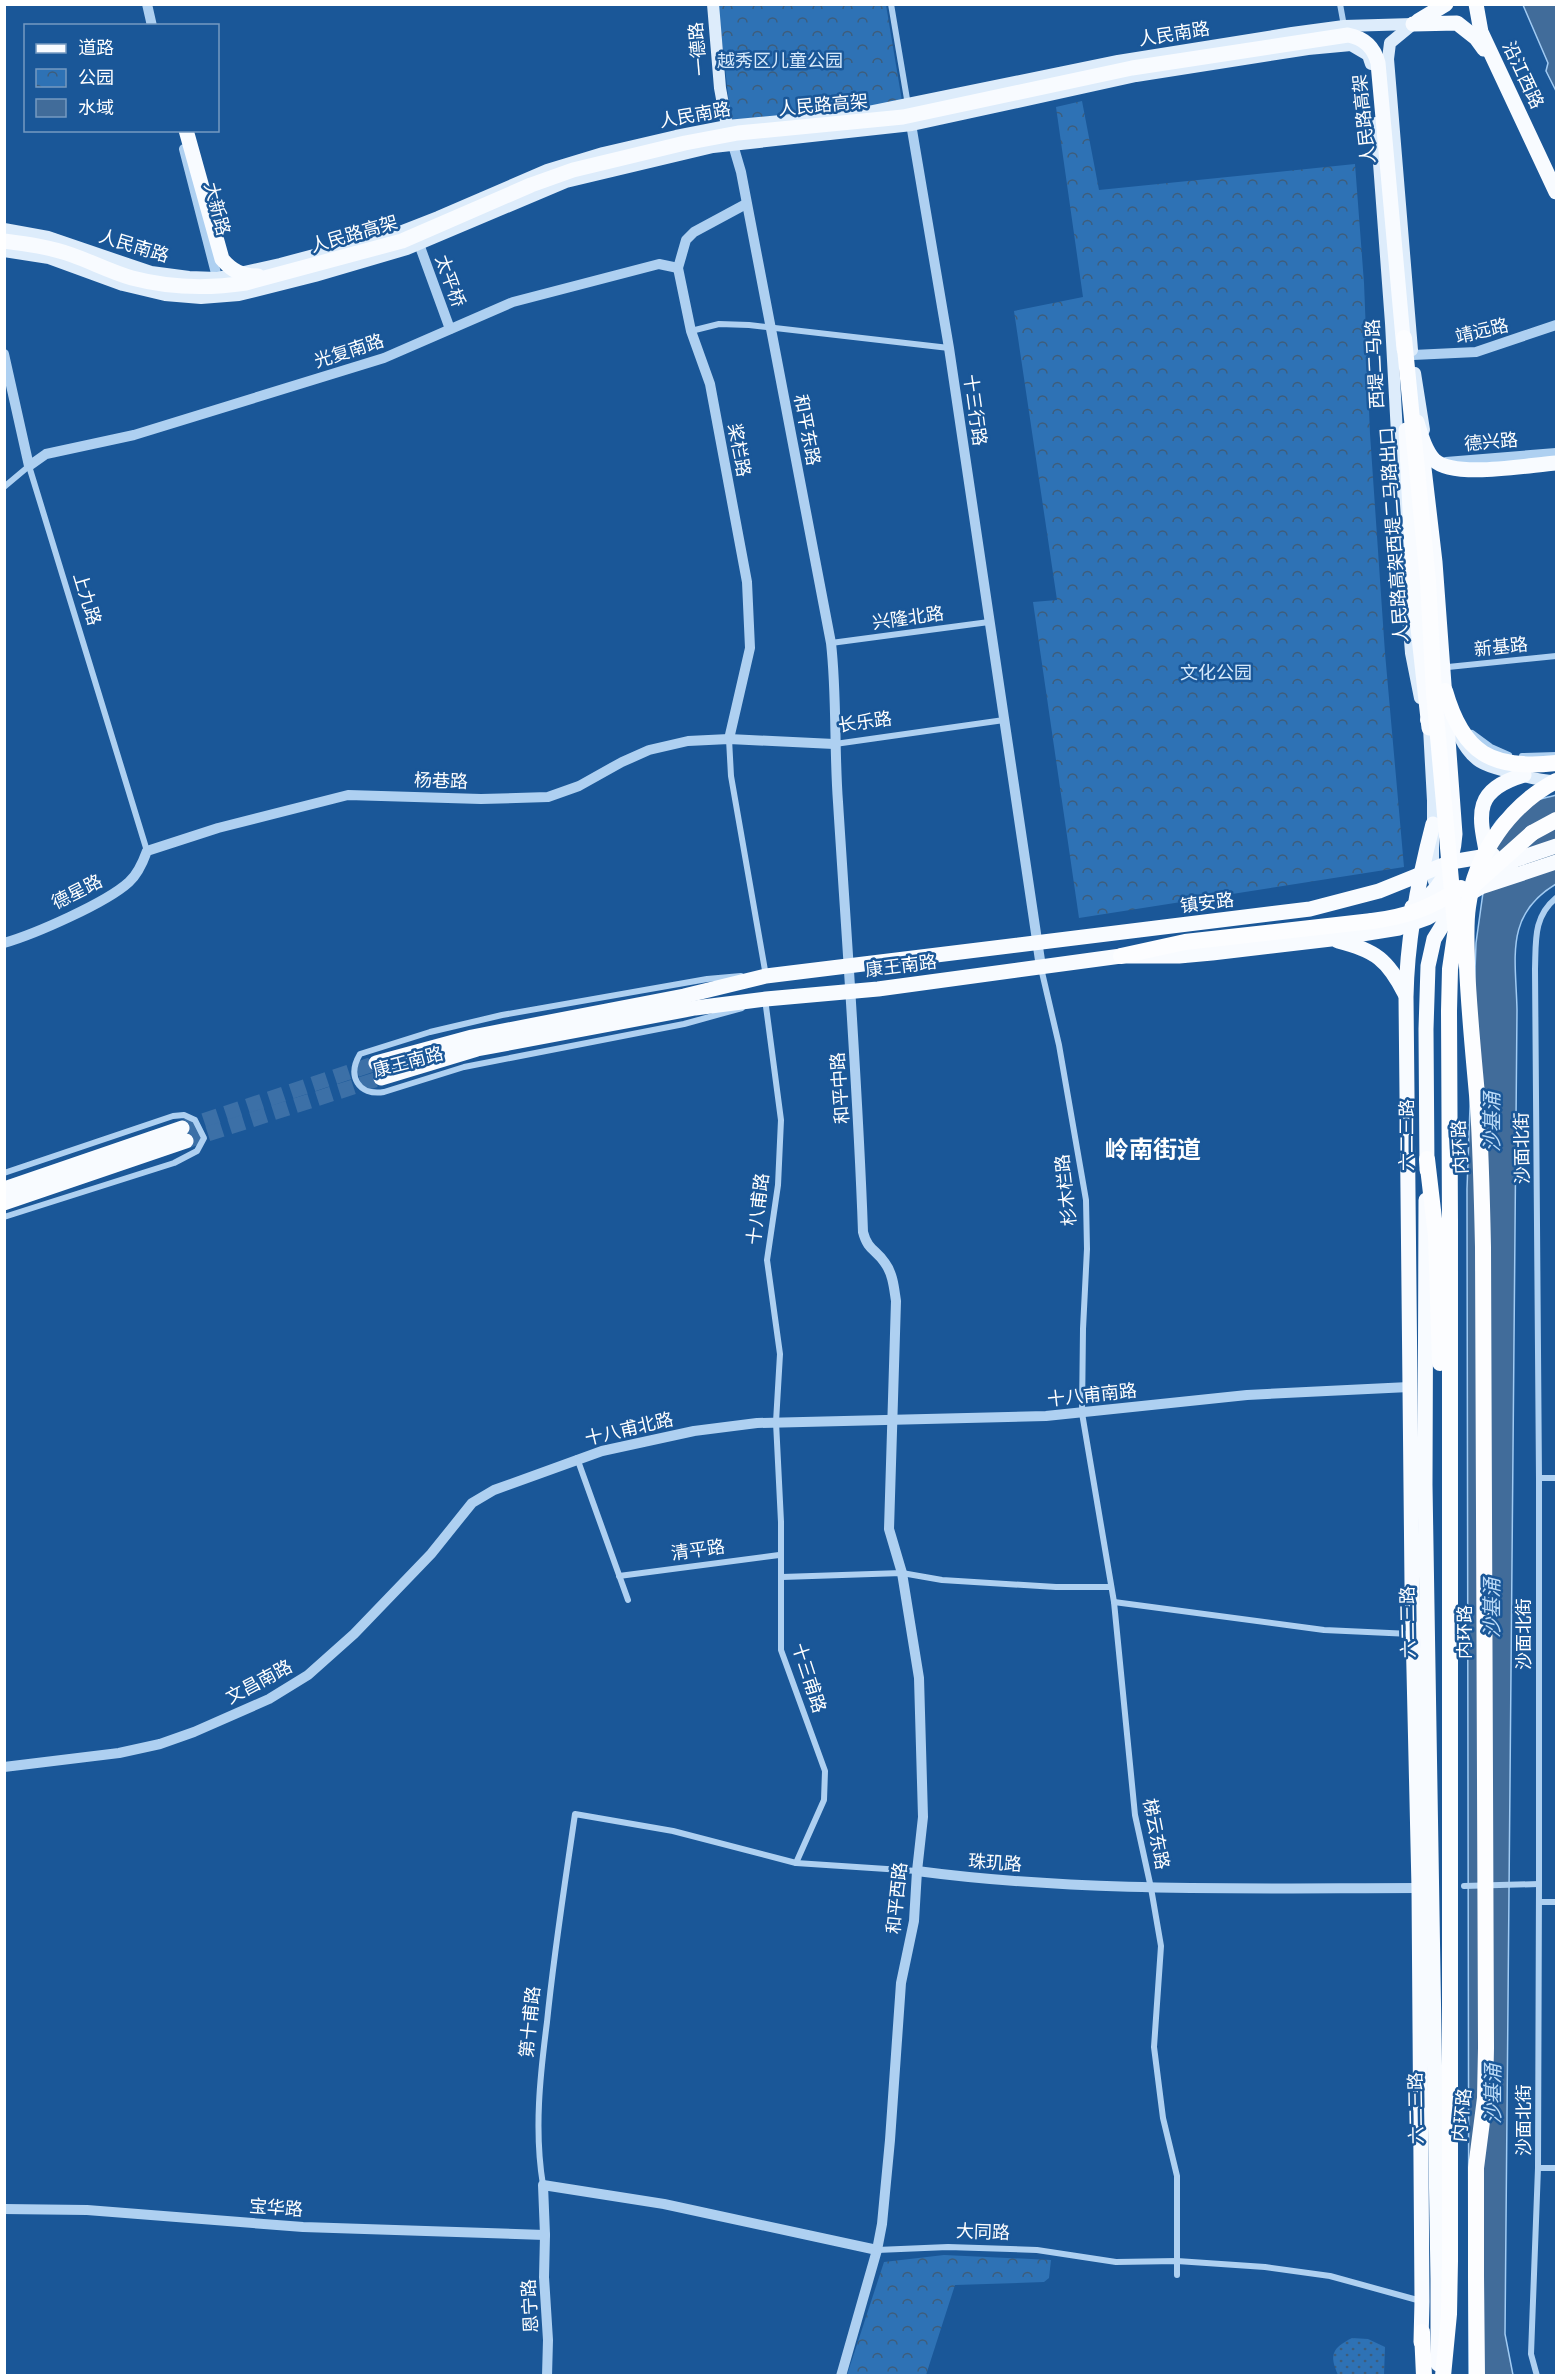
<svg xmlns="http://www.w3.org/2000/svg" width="1561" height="2380" font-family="'Titillium Web','Noto Sans SC',sans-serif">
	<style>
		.grass { fill: url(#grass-dots) }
		.park { fill: url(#park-crowns) }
		.water { fill: #416c9a; stroke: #a1cbf3; stroke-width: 1.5 }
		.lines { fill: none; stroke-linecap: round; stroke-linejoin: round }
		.primary-tunnel { stroke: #3c70a7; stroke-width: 15; stroke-dasharray: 15 8; stroke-linecap: butt }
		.minor { stroke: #aed0f1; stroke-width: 6 }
		.tertiary { stroke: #aed0f1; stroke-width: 10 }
		.secondary { stroke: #ddecfb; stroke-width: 12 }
		.primary { stroke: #f8fbff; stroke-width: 15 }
		.trunk { stroke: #fcfdff; stroke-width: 16 }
		.primary-bridge { stroke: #f8fbff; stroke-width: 15 }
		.trunk-bridge { stroke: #fcfdff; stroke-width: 16 }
		.labels { text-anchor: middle; stroke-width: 5; stroke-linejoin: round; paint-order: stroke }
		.street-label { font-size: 18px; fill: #fff; stroke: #1a5798 }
		.park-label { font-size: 18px; fill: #d6e9fb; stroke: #1a5798 }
		.water-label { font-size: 20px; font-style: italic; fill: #bbdaf7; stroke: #1a5798 }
		.district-label { font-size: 24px; font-weight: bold; fill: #fff; stroke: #1a5798 }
	</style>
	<defs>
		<pattern id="grass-dots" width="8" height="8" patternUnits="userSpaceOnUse" patternTransform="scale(1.5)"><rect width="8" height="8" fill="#2e72b5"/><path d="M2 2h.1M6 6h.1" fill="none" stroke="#3e5d7b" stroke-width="1.8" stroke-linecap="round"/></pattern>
		<pattern id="park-crowns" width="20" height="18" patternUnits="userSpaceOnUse" patternTransform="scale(1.5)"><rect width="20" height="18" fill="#2e72b5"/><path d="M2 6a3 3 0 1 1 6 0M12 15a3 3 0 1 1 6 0" fill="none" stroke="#3e5d7b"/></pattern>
	</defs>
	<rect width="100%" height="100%" fill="#1a5798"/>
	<path class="grass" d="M 1352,2338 L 1368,2339 L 1385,2347 L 1384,2375 L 1338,2375 C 1329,2355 1332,2348 1352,2338 Z"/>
	<g class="park">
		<path d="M 718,5 L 886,5 L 902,101 L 861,109 L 731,121 Z"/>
		<path d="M 1082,101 L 1099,190 L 1355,164 L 1364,283 L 1370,434 L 1385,653 L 1404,867 L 1079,918 L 1033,602 L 1057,600 L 1014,311 L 1083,297 L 1056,107 Z"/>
		<path d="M 944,2255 L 1051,2260 L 1049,2278 L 1044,2282 L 955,2285 L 926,2375 L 847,2375 L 884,2262 Z"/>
	</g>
	<g class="water">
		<path d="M 1523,5 L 1556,5 L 1556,91 L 1546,71 L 1548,63 Z"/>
		<path d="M 1556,795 L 1556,884 C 1504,915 1516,958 1517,1010 L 1505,2334 L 1513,2375 L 1469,2376 L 1467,1189 L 1476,943 L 1492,828 C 1506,804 1531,802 1556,795 Z"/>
	</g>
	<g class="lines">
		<g class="primary-tunnel">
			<path d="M 182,1128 L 376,1063"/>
			<path d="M 186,1141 L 381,1078"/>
		</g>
		<g class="minor">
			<path d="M 891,4 L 908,105"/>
			<path d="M 1340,4 L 1344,26"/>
			<path d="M 691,331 L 719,324 L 749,325 L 949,348"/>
			<path d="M 4,487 L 29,466 L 147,851"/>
			<path d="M 831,643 L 989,622"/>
			<path d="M 1448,667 L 1556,656"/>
			<path d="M 1472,733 L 1491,747 L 1509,755"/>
			<path d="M 729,739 L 731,776 L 766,976"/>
			<path d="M 835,744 L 1004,720"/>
			<path d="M 1522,756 L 1556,755"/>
			<path d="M 1041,968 L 1059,1045 L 1086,1200 L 1087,1249 L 1083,1329 L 1082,1413 L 1114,1602 L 1135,1815 L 1151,1888 L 1161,1946 L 1154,2047 L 1163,2118 L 1177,2176 L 1177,2275"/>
			<path d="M 741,976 L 707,979 L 502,1015 L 430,1032 L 360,1054 C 347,1076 358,1096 384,1092 L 464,1067 L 684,1024 L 742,1008"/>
			<path d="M 765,999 L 781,1120 L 778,1185 L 767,1260 L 780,1354 L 776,1422 L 781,1522 L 781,1650 L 825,1771 L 824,1800 L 796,1863"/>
			<path d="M 4,1173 L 173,1116 L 184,1115 L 195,1120 L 204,1138 L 197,1151 L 174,1163 L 4,1217"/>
			<path d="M 577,1458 L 628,1600"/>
			<path d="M 1539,1478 L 1556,1478"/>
			<path d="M 619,1576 L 779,1555"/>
			<path d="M 782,1577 L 902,1573 L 942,1580 L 1056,1587 L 1110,1587"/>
			<path d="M 1114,1602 L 1324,1630 L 1411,1634"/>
			<path d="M 1464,1886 L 1539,1884"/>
			<path d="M 1539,1902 L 1556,1902"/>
			<path d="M 1538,2168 L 1556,2168"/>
			<path d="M 543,2185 C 534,2131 540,2076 547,2022 C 554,1952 565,1883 575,1814 L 673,1831 L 796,1863 L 917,1871"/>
			<path d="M 877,2250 L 948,2247 L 1037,2250 L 1116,2262 L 1177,2261 L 1265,2267 L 1330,2276 L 1421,2301"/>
			<path d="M 1537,2376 L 1531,2354 L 1538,2168 L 1539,1884 L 1539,1478 L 1535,969 C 1536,941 1533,917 1556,898"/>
		</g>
		<g class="tertiary">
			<path d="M 147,4 L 152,26"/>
			<path d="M 910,118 L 949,348 L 1041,967"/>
			<path d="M 731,138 L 741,172 L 831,643 C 837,696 834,749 838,802 C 847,945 858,1089 863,1232 C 868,1251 876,1249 885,1263 C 893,1274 894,1288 896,1301 L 889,1529 L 902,1573 L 919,1678 L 923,1817 L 917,1871 L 914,1921 L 901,1983 L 890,2140 L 882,2224 L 877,2250 L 841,2376"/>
			<path d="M 184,149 L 219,285"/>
			<path d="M 419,244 L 450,329"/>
			<path d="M 4,354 L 29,466 L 46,454 L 134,435 L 384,358 L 513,302 L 659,264 L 678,268"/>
			<path d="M 1413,355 L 1476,352 L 1556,325"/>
			<path d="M 1446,462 L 1556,453"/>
			<path d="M 729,739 L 750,648 L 747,582 L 710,384 L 691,331 L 678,268 L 686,240 L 694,232 L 746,204"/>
			<path d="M 4,943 C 35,934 106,903 129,882 C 138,874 143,862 147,851 L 218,828 L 348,795 L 481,799 L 548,797 L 579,786 L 622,762 L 649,750 L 688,741 L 729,739 L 834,744"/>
			<path d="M 4,1767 L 119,1753 L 160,1744 L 194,1732 L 269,1699 L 308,1675 L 354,1634 L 431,1554 L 472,1503 L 494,1490 L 602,1451 L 694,1431 L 757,1423 L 1046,1416 L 1247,1395 L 1409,1387"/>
			<path d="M 917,1871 C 1083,1893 1252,1888 1419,1888"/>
			<path d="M 4,2209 L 87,2210 L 303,2227 L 545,2235"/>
			<path d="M 547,2376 L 548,2340 L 544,2277 L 545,2235 L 543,2185 L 664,2204 L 877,2250"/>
		</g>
		<g class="secondary">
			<path d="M 713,4 L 720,88 L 727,126"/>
			<path d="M 1376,123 L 1391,323 L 1404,563 L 1411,653 L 1420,698"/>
			<path d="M 4,229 L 48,237 L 151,272 L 189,277 L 217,278 L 280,264 L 397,233 L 438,217 L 547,170 L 603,153 L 676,136 L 727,126 L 864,113 L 1118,61 L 1292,33 L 1344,26 L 1413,24"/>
			<path d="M 4,251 L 49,258 L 123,285 L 165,295 L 201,298 L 239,295 L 315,276 L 407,249 L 566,182 L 713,147 L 912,125 L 1136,76 L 1308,49 L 1351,45 L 1368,55 L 1371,64"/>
			<path d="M 1412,350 L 1388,59 L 1390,43 L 1413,24"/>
			<path d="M 1415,373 L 1424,430"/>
			<path d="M 1426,720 L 1429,728 L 1433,801 L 1433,878 L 1435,884 L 1442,891"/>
			<path d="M 1459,736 C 1476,770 1492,766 1524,776 C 1535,779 1545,781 1556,781"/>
		</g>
		<g class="primary">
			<path d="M 1476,4 L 1481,32 L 1556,192"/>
			<path d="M 1418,21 L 1446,4"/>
			<path d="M 1413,24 L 1457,23 L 1476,38 L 1484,49"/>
			<path d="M 1414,592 L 1429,728"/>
			<path d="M 1487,855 C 1478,812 1474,790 1524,775"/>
			<path d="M 1497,873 L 1515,860 L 1556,846"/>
			<path d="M 1338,941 C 1375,950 1388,960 1405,994"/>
			<path d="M 376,1063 L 472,1037 L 684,996 L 766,976 L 1310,909 L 1379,891 L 1451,862 L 1493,855"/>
			<path d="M 381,1078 L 477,1049 L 695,1008 L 766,999 L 878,989 L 1121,956 L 1179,956 L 1212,953 L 1331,939 L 1399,928 L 1427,918 L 1481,887 L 1556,862"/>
			<path d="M 1427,1170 L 1426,1029 L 1428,966 L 1434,939 L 1450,913 L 1460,904"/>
			<path d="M 4,1189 L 182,1128"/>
			<path d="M 1426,1200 L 1425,1485 L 1438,2279 L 1438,2364"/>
			<path d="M 4,1203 L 186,1141"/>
			<path d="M 1421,2342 L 1422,2301 L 1419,1888 L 1412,1584 L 1406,997 C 1407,938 1418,881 1433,824"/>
		</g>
		<g class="trunk">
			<path d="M 1532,833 L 1556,820"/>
			<path d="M 1121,956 L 1185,942 L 1372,921"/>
			<path d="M 1427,1159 L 1436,1236 L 1440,1363"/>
			<path d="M 1476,2275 L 1477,2376"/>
			<path d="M 1422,2332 L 1424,2376"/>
			<path d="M 1443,2376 L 1449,2314 L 1450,2261 L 1450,1222"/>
		</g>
		<g class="primary-bridge">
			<path d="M 186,130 L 222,259 C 232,271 242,276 258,276"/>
			<path d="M 4,241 C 27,244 50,247 72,255 C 92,262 111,272 132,278 C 170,288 207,289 246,283 L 402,241 L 531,185 L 573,170 L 685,143 L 738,133 L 903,117 L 1132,68 L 1348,35 C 1364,38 1374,47 1378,63 L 1404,349"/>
			<path d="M 1417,422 C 1421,435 1425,450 1434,460 C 1454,479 1528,465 1556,463"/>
			<path d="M 1406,430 L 1414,592"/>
			<path d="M 1412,907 C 1441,893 1453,865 1455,834 L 1435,562 L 1422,451"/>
		</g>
		<g class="trunk-bridge">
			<path d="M 1404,338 L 1428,581 L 1434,693 L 1457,947"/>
			<path d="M 1445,691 C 1463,754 1492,770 1556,763"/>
			<path d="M 1475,884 L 1532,833"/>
			<path d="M 1372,921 C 1409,916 1430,908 1461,888"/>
			<path d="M 1450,1222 L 1449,1011 L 1450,969 L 1455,935"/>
			<path d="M 1476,2275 L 1476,2168 L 1485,2098 L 1486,2048 L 1483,1247 C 1482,1200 1481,1153 1478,1106 C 1474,1060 1469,1013 1467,966 C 1467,946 1465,926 1468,907 C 1475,854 1510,805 1556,781"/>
		</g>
	</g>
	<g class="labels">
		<g class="street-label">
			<text transform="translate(1174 34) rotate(-9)" y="6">人民南路</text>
			<text transform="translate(698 49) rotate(-95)" y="6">一德路</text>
			<text transform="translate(1523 75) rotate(65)" y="6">沿江西路</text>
			<text transform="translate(823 105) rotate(-5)" y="6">人民路高架</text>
			<text transform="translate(695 115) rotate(-10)" y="6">人民南路</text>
			<text transform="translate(1364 119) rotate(-96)" y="6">人民路高架</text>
			<text transform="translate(217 209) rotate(75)" y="6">大新路</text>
			<text transform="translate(354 234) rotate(-16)" y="6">人民路高架</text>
			<text transform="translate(134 246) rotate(17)" y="6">人民南路</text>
			<text transform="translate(450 281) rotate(70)" y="6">太平桥</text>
			<text transform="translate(1482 331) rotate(-13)" y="6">靖远路</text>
			<text transform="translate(349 351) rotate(-18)" y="6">光复南路</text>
			<text transform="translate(1375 364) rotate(-93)" y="6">西堤二马路</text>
			<text transform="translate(975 410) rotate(82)" y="6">十三行路</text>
			<text transform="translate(807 430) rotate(79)" y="6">和平东路</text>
			<text transform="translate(1491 442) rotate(-5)" y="6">德兴路</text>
			<text transform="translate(739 450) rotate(79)" y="6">桨栏路</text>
			<text transform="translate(1394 535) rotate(-94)" y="6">人民路高架西堤二马路出口</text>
			<text transform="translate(87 599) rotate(73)" y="6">上九路</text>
			<text transform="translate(908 618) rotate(-8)" y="6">兴隆北路</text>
			<text transform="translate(1501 647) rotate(-6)" y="6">新基路</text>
			<text transform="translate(865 722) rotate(-8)" y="6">长乐路</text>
			<text transform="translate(441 781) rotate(2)" y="6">杨巷路</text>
			<text transform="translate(77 892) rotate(-27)" y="6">德星路</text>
			<text transform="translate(1207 903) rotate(-7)" y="6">镇安路</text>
			<text transform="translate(901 966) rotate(-7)" y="6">康王南路</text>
			<text transform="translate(408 1062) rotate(-15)" y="6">康王南路</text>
			<text transform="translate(840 1088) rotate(-94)" y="6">和平中路</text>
			<text transform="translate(1407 1135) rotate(-90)" y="6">六二三路</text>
			<text transform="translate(1460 1147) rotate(-93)" y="6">内环路</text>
			<text transform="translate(1522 1148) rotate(-91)" y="6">沙面北街</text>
			<text transform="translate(1066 1190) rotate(-96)" y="6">杉木栏路</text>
			<text transform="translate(758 1209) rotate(-83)" y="6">十八甫路</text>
			<text transform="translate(1092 1395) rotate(-6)" y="6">十八甫南路</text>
			<text transform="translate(629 1429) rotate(-13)" y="6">十八甫北路</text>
			<text transform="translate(698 1550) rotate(-8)" y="6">清平路</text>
			<text transform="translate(1408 1622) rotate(-91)" y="6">六二三路</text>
			<text transform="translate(1465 1632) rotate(-90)" y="6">内环路</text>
			<text transform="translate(1524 1634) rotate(-90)" y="6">沙面北街</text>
			<text transform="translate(809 1678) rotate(72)" y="6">十三甫路</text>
			<text transform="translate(259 1682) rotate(-28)" y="6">文昌南路</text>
			<text transform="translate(1156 1834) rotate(79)" y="6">梯云东路</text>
			<text transform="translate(995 1863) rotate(4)" y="6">珠玑路</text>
			<text transform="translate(897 1898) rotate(-84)" y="6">和平西路</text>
			<text transform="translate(530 2022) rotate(-84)" y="6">第十甫路</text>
			<text transform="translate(1416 2108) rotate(-91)" y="6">六二三路</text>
			<text transform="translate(1462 2115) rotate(-84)" y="6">内环路</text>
			<text transform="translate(1524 2120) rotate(-90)" y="6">沙面北街</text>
			<text transform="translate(276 2208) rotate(4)" y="6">宝华路</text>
			<text transform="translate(983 2232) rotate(2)" y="6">大同路</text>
			<text transform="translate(530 2306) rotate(-93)" y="6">恩宁路</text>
		</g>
		<g class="park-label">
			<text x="780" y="67">越秀区儿童公园</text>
			<text x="1216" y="679">文化公园</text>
		</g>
		<g class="water-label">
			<text transform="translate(1492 1122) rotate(-90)" y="7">沙基涌</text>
			<text transform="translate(1492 1608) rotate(-90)" y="7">沙基涌</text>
			<text transform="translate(1493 2094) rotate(-90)" y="7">沙基涌</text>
		</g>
		<g class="district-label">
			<text x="1153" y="1158">岭南街道</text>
		</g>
	</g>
	<rect width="1561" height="2380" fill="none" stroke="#ffffff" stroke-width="12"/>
	<rect x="24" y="24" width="195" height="108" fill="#1a5798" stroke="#769ac1" stroke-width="1.5"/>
	<rect x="36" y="44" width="30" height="9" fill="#f8fbff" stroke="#769ac1" stroke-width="1.5"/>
	<text x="78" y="54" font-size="18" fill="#ffffff">道路</text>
	<rect x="36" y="69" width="30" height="18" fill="url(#park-crowns)" stroke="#769ac1" stroke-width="1.5"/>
	<text x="78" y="84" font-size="18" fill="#ffffff">公园</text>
	<rect x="36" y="99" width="30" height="18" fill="#416c9a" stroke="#769ac1" stroke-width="1.5"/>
	<text x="78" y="114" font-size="18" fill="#ffffff">水域</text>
</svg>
